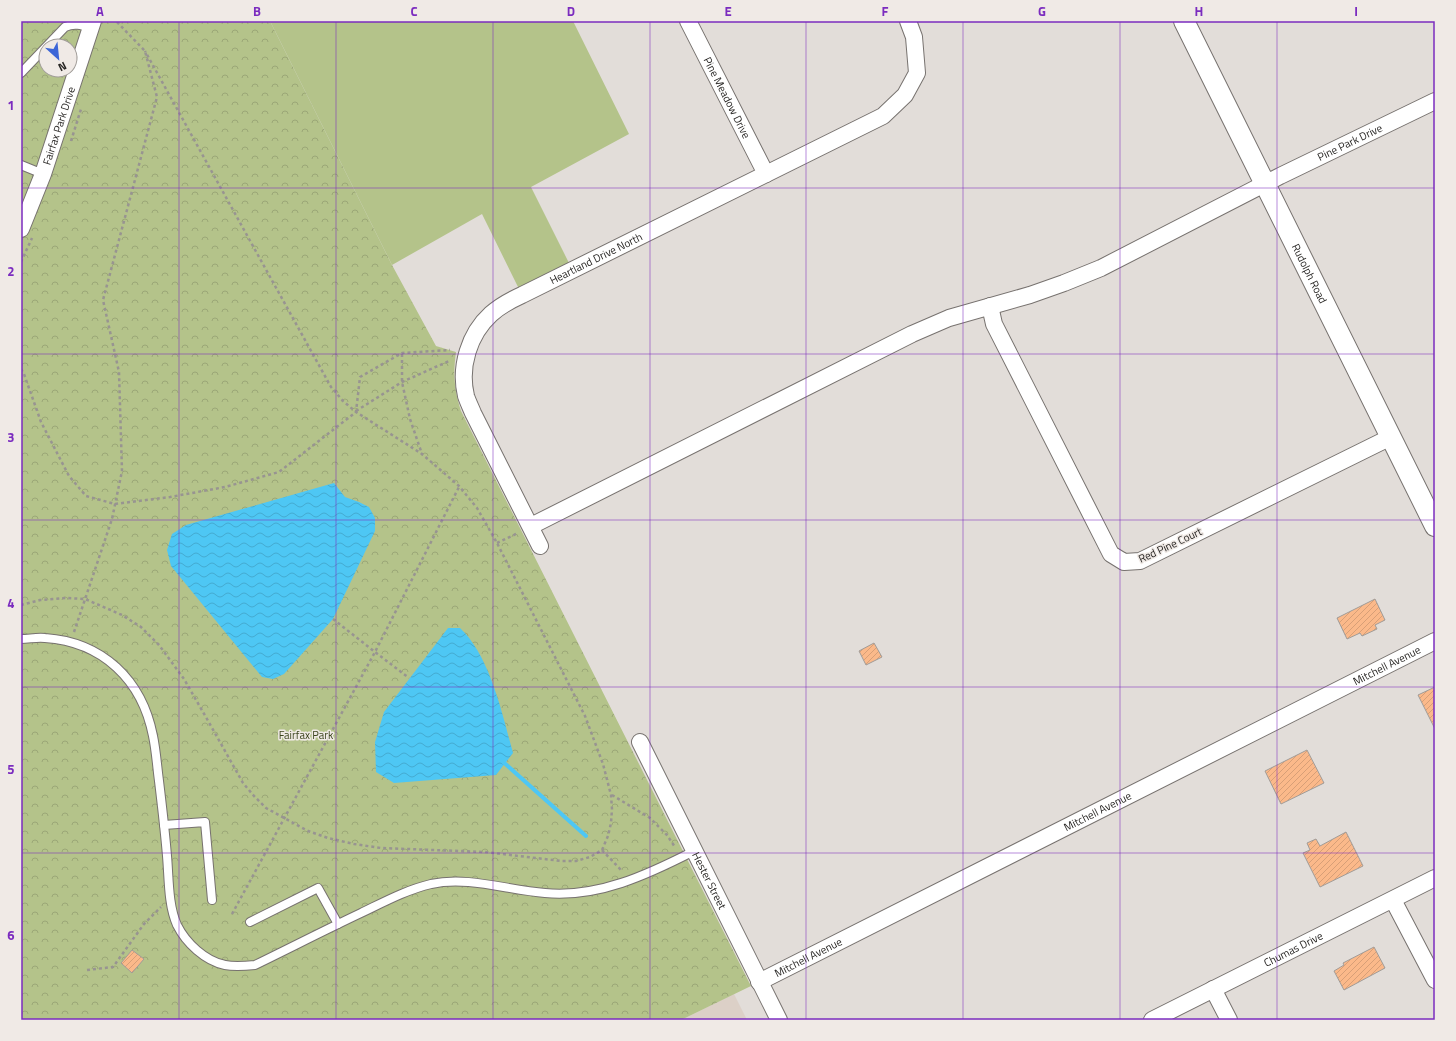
<svg xmlns="http://www.w3.org/2000/svg" width="1456" height="1041" font-family="'Titillium Web',sans-serif">
	<style>
		.built { fill: #dcd0c7 }
		.green { fill: #b4c38a }
		.park { fill: url(#park-crowns); fill-rule: evenodd }
		.water { fill: url(#water-waves) }
		.lines { fill: none; stroke-linecap: round; stroke-linejoin: round }
		.stream { stroke: #4ec7f4; stroke-width: 4 }
		.building { fill: url(#building-hatch); stroke: #a19c98 }
		.service-casing { stroke: #77726f; stroke-width: 10 }
		.minor-casing { stroke: #77726f; stroke-width: 18 }
		.tertiary-casing { stroke: #77726f; stroke-width: 22 }
		.path { stroke: #989491; stroke-width: 2.5; stroke-dasharray: 3 3; stroke-linecap: butt }
		.service { stroke: #fff; stroke-width: 8 }
		.minor { stroke: #fff; stroke-width: 16 }
		.tertiary { stroke: #fff; stroke-width: 20 }
		.grid { fill: none; stroke: #7b2cbf; stroke-width: 1; stroke-opacity: 0.55 }
		.labels { text-anchor: middle; stroke-width: 3; stroke-linejoin: round; paint-order: stroke }
		.street-label { font-size: 11px; fill: #282624; stroke: #f0eae6 }
		.park-label { font-size: 11px; fill: #3c451d; stroke: #f0eae6 }
		.neatline { fill: none; stroke: #7b2cbf; stroke-width: 1.5 }
		.grid-label { font-size: 13px; text-anchor: middle; font-weight: bold; fill: #7b2cbf }
	</style>
	<defs>
		<pattern id="park-crowns" width="20" height="18" patternUnits="userSpaceOnUse"><rect width="20" height="18" fill="#b4c38a"/><path d="M2 6a3 3 0 1 1 6 0M12 15a3 3 0 1 1 6 0" fill="none" stroke="#9ba777"/></pattern>
		<pattern id="water-waves" width="16" height="10" patternUnits="userSpaceOnUse"><rect width="16" height="10" fill="#4ec7f4"/><path d="M0 5q4-4 8 0t8 0" fill="none" stroke="#44abd1"/></pattern>
		<pattern id="building-hatch" width="6" height="6" patternUnits="userSpaceOnUse"><rect width="6" height="6" fill="#fbb98a"/><path d="M-1 1l2-2M0 6l6-6M5 7l2-2" fill="none" stroke="#d79f77"/></pattern>
	</defs>
	<rect width="100%" height="100%" fill="#e2ddd9"/>
	<path class="built" d="M 734,994 L 747,1020 L 681,1020 Z"/>
	<path class="green" d="M 270,21 L 573,21 L 629,134 L 531,187 L 572,269 L 522,295 L 482,214 L 392,265 Z"/>
	<path class="park" d="M 21,21 L 270,21 L 392,265 L 436,346 L 456,352 C 453,374 454,389 461,411 L 751,986 L 681,1020 L 21,1020 ZM 46,46 L 70,46 L 70,70 L 46,70 Z"/>
	<g class="water">
		<path d="M 334,483 L 345,497 L 359,502 L 369,507 L 375,518 L 375,531 L 333,619 L 284,674 L 273,679 L 262,677 L 171,566 L 167,550 L 172,534 L 186,525 Z"/>
		<path d="M 448,628 L 460,628 C 490,656 502,713 513,753 L 496,775 L 394,783 L 376,772 L 375,742 L 384,712 Z"/>
	</g>
	<g class="lines">
		<path class="stream" d="M 501,760 L 586,836"/>
	</g>
	<g class="building">
		<path d="M 1375,599 L 1385,620 L 1375,625 L 1377,629 L 1362,636 L 1360,633 L 1347,639 L 1337,618 Z"/>
		<path d="M 874,643 L 882,657 L 866,665 L 859,651 Z"/>
		<path d="M 1435,687 L 1435,729 L 1418,695 Z"/>
		<path d="M 1307,750 L 1324,783 L 1281,804 L 1265,771 Z"/>
		<path d="M 1346,832 L 1363,866 L 1320,887 L 1303,853 L 1310,850 L 1307,843 L 1316,839 L 1320,846 Z"/>
		<path d="M 1374,947 L 1385,968 L 1344,990 L 1334,971 L 1344,965 L 1343,963 Z"/>
		<path d="M 132,950 L 144,959 L 132,973 L 121,963 Z"/>
	</g>
	<g class="lines">
		<g class="service-casing">
			<g id="service">
				<path d="M 21,73 L 65,27 C 74,23 81,25 91,28"/>
				<path d="M 21,165 L 43,174"/>
				<path d="M 21,639 C 29,639 37,637 45,638 C 103,642 142,680 153,736 C 156,750 157,766 159,781 C 162,806 165,831 167,856 C 169,878 168,905 177,925 C 186,943 205,961 225,965 C 235,967 245,966 255,965 C 290,948 325,930 361,913 C 384,902 406,890 431,884 C 468,876 507,890 545,893 C 598,898 647,875 694,851"/>
				<path d="M 164,825 L 205,822 L 212,900"/>
				<path d="M 250,922 L 318,888 L 338,924"/>
			</g>
		</g>
		<g class="minor-casing">
			<g id="minor">
				<path id="s1" d="M 688,21 L 766,174"/>
				<path id="s2" d="M 21,229 L 43,174 L 93,21"/>
				<path d="M 990,306 L 994,324 L 1111,554 L 1124,562 L 1140,561 L 1391,437"/>
				<path id="s3" d="M 531,526 L 912,334 L 949,318 L 1030,295 L 1064,283 L 1101,268 L 1280,176 L 1435,101"/>
				<path id="s4" d="M 540,546 L 473,413 C 471,408 468,402 466,396 C 459,367 469,334 491,314 C 500,306 511,300 522,295 L 883,116 L 905,95 L 917,73 L 914,37 L 908,21"/>
				<path id="s5" d="M 640,742 L 779,1020"/>
				<path d="M 1393,900 L 1435,980"/>
				<path id="s6" d="M 759,982 L 1435,641"/>
				<path d="M 1213,989 L 1229,1020"/>
				<path id="s7" d="M 1152,1020 L 1435,878"/>
			</g>
		</g>
		<g class="tertiary-casing">
			<g id="tertiary">
				<path id="s8" d="M 1184,21 L 1435,526"/>
			</g>
		</g>
		<g class="path">
			<path d="M 71,141 L 81,109"/>
			<path d="M 21,262 L 32,238"/>
			<path d="M 402,354 L 402,382 L 410,419 L 422,454"/>
			<path d="M 21,369 L 24,374 L 41,422 L 69,476 L 86,496 L 115,504 L 170,497 L 225,487 L 279,472 L 356,412 L 360,377 L 402,353 L 450,350"/>
			<path d="M 356,411 L 402,382 L 449,361"/>
			<path d="M 497,543 L 518,533"/>
			<path d="M 21,605 L 40,600 L 66,598 L 85,599 L 122,615 L 141,627 L 159,645 L 184,679 L 207,719 L 243,783 L 254,796 L 266,808 L 308,831 L 328,838 L 354,844 L 381,848 L 485,852 L 561,861 L 576,861 L 590,857 L 602,850 L 608,836 L 611,823 L 612,809 L 611,795 L 603,764 L 585,716 L 497,543 L 477,508 L 459,486 L 422,454 L 356,412 L 343,401 L 331,387 L 145,51"/>
			<path d="M 333,619 L 375,652 L 409,678"/>
			<path d="M 74,632 L 112,519 L 122,471 L 119,372 L 103,300 L 157,97 L 145,51 L 116,21"/>
			<path d="M 612,795 L 650,818 L 667,835 L 675,847"/>
			<path d="M 602,850 L 622,871"/>
			<path d="M 232,914 L 375,652 L 459,487"/>
			<path d="M 87,970 L 113,967 L 144,924 L 161,907"/>
		</g>
		<use href="#service" class="service"/>
		<use href="#minor" class="minor"/>
		<use href="#tertiary" class="tertiary"/>
	</g>
	<path class="grid" d="M 179,21 L 179,1020M 336,21 L 336,1020M 493,21 L 493,1020M 650,21 L 650,1020M 806,21 L 806,1020M 963,21 L 963,1020M 1120,21 L 1120,1020M 1277,21 L 1277,1020M 21,188 L 1435,188M 21,354 L 1435,354M 21,520 L 1435,520M 21,687 L 1435,687M 21,853 L 1435,853"/>
	<g class="labels">
		<g class="street-label">
			<text dy="4" stroke="none"><textPath href="#s1" startOffset="86">Pine Meadow Drive</textPath></text>
			<text dy="4" stroke="none"><textPath href="#s2" startOffset="110">Fairfax Park Drive</textPath></text>
			<text dy="4" stroke="none"><textPath href="#s3" startOffset="906">Pine Park Drive</textPath></text>
			<text dy="4" stroke="none"><textPath href="#s4" startOffset="376">Heartland Drive North</textPath></text>
			<text dy="4" stroke="none"><textPath href="#s8" startOffset="282">Rudolph Road</textPath></text>
			<text transform="translate(1170 545) rotate(-25)" y="4">Red Pine Court</text>
			<text dy="4" stroke="none"><textPath href="#s6" startOffset="703">Mitchell Avenue</textPath></text>
			<text dy="4" stroke="none"><textPath href="#s6" startOffset="379">Mitchell Avenue</textPath></text>
			<text dy="4" stroke="none"><textPath href="#s5" startOffset="155">Hester Street</textPath></text>
			<text dy="4" stroke="none"><textPath href="#s7" startOffset="158">Chumas Drive</textPath></text>
			<text dy="4" stroke="none"><textPath href="#s6" startOffset="55">Mitchell Avenue</textPath></text>
		</g>
		<g class="park-label">
			<text x="306" y="739">Fairfax Park</text>
		</g>
	</g>
	<rect width="1456" height="1041" fill="none" stroke="#f0eae6" stroke-width="44"/>
	<g transform="translate(58 58) rotate(153)"><circle r="19" fill="#f0eae6" stroke="#a09c98"/>
	<path d="M0-3L7 15L0 10L-7 15Z" fill="#3d66d7"/>
	<text y="-6" font-size="11" font-weight="bold" text-anchor="middle" fill="#282624">N</text>
	</g>
	<rect x="22" y="22" width="1412" height="997" class="neatline"/>
	<g class="grid-label">
		<text x="100" y="16">A</text>
		<text x="257" y="16">B</text>
		<text x="414" y="16">C</text>
		<text x="571" y="16">D</text>
		<text x="728" y="16">E</text>
		<text x="885" y="16">F</text>
		<text x="1042" y="16">G</text>
		<text x="1199" y="16">H</text>
		<text x="1356" y="16">I</text>
		<text x="11" y="110">1</text>
		<text x="11" y="276">2</text>
		<text x="11" y="442">3</text>
		<text x="11" y="608">4</text>
		<text x="11" y="774">5</text>
		<text x="11" y="940">6</text>
	</g>
</svg>
